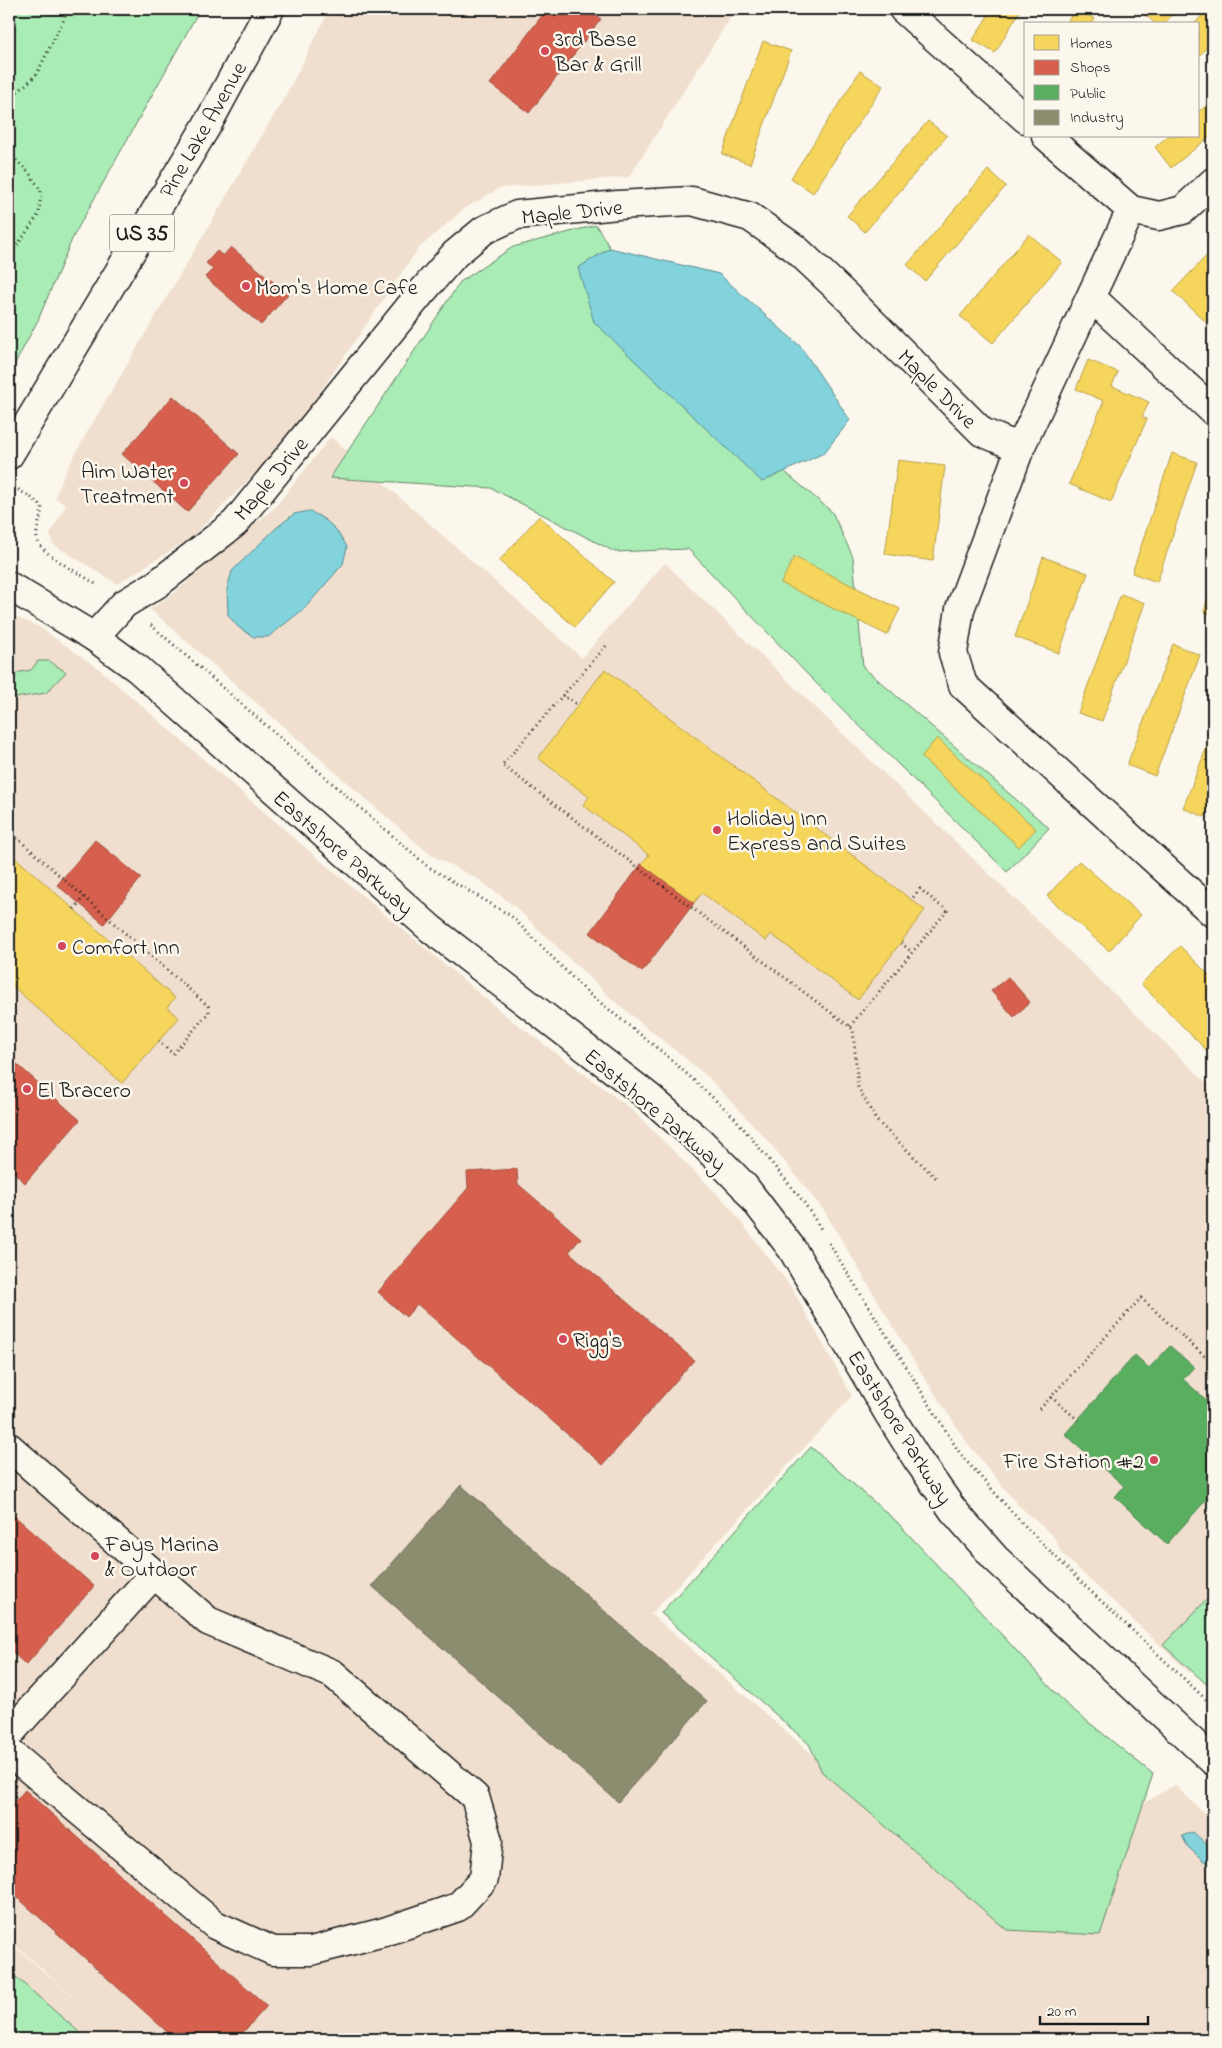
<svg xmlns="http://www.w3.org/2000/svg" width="1222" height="2048" font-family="'Indie Flower',sans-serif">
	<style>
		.built { fill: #f0dfce }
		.green { fill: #aaecb5; stroke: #638468 }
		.water { fill: #82d3dc; stroke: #598a8f }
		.homes { fill: #f6d55c; stroke: #b59e49 }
		.shops { fill: #d6604d; stroke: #9e4c3e }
		.public { fill: #5aae61; stroke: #47824c }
		.industry { fill: #8c8c6e; stroke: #6a6a55 }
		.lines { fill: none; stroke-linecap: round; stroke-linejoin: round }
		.minor-casing { stroke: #1c1c1c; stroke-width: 31 }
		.major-casing { stroke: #1c1c1c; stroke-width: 31 }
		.path { stroke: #1c1c1c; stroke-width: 3; stroke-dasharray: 1 4; stroke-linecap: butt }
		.minor { stroke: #fbf7ec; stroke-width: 28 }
		.major { stroke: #fbf7ec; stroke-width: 28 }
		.poi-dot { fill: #d1495b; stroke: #fbf7ec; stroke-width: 2 }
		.labels { text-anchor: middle; stroke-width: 5; stroke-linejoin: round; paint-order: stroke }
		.shield { fill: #fbf7ec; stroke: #5f5e5a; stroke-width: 1 }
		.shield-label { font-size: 21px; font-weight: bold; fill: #1c1c1c }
		.poi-label { font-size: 22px; fill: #1c1c1c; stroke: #fbf7ec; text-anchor: start }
		.street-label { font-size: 22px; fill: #1c1c1c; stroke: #fbf7ec }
	</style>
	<rect width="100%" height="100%" fill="#fbf7ec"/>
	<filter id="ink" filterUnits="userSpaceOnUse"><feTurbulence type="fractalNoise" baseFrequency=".02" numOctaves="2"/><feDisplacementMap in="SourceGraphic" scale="10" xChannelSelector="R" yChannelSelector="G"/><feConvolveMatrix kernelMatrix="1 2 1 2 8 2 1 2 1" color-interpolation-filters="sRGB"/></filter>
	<g filter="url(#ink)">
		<g class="built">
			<path d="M 330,9 L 736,9 L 629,177 L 499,188 L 464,209 L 418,249 L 311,405 L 270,458 L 191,538 L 117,584 L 53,544 L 50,534 L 66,505 L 55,498 L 63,477 L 85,436 L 286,95 Z"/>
			<path d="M 331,437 L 582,658 L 665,563 L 1213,1089 L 1213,1646 L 1190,1673 L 1062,1554 L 1054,1537 L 1017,1504 L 965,1440 L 915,1363 L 825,1212 L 769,1142 L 707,1076 L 613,1000 L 513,905 L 478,879 L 431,855 L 360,794 L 150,609 L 174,593 L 275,507 Z"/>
			<path d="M 9,614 L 39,627 L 98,668 L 315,856 L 510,1019 L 630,1108 L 728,1205 L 791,1287 L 852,1396 L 651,1614 L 978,1899 L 1175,1785 L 1213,1822 L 1213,2039 L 9,2039 L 9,1942 L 90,2011 L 9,1940 Z"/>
		</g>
		<g class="green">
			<path d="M 9,9 L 200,9 L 73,237 L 38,320 L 9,375 Z"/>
			<path d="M 596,225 L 610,248 L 578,268 L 762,481 L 784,471 L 832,512 L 853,557 L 863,667 L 1049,828 L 1007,872 L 810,677 L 688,549 L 615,552 L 491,488 L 330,478 L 460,282 L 513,247 Z"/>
			<path d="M 38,661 L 49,661 L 66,672 L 46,693 L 15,698 L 9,696 L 9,674 L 31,670 Z"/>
			<path d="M 811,1447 L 897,1522 L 1066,1704 L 1153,1774 L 1100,1935 L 1007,1930 L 822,1772 L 809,1744 L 661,1613 Z"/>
			<path d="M 1213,1593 L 1213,1690 L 1163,1645 Z"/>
			<path d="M 9,1971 L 87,2039 L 9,2039 Z"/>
		</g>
		<g class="water">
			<path d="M 610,248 L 719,274 L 801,347 L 850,420 L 824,453 L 762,482 L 594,322 L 578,268 Z"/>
			<path d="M 309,511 C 328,519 338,530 347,547 L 343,564 L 305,608 L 268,637 L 254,637 L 238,627 L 228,615 L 227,589 L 232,571 L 275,529 L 294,514 Z"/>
			<path d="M 1193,1832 L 1213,1850 L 1213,1869 L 1188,1847 L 1182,1836 Z"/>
		</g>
		<g class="homes">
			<path d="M 992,9 L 1021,9 L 995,53 L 973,40 Z"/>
			<path d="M 1075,9 L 1095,19 L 1092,24 L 1066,24 Z"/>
			<path d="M 1145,9 L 1177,9 L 1164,24 L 1156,24 L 1142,12 Z"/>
			<path d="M 1208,9 L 1213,9 L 1213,41 L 1198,57 L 1198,24 L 1194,24 Z"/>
			<path d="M 763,41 L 791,51 L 750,164 L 722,154 Z"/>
			<path d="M 860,71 L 883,86 L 813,193 L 791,178 Z"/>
			<path d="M 1213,101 L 1213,134 L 1171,168 L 1155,147 L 1168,136 L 1198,136 L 1198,112 Z"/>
			<path d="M 928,121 L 947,136 L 865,232 L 847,216 Z"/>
			<path d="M 988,170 L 1006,186 L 925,281 L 907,265 Z"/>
			<path d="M 1029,234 L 1062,262 L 993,343 L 960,316 Z"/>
			<path d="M 1213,249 L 1213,320 L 1209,325 L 1173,291 Z"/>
			<path d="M 1088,360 L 1118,372 L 1112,386 L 1149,402 L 1142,417 L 1147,419 L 1111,502 L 1069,484 L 1104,401 L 1076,389 Z"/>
			<path d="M 1172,453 L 1197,462 L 1157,582 L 1132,573 Z"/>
			<path d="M 898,460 L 945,466 L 933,561 L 885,554 Z"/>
			<path d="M 539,516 L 614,582 L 575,627 L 499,561 Z"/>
			<path d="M 794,557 L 900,609 L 887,635 L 781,583 Z"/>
			<path d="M 1043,557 L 1088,573 L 1059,653 L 1015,637 Z"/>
			<path d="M 1213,578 L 1213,615 L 1204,612 Z"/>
			<path d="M 1121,594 L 1145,603 L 1102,721 L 1078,713 Z"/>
			<path d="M 1173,644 L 1200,655 L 1155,776 L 1127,765 Z"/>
			<path d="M 605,669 L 925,910 L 858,1000 L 771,934 L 766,941 L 702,893 L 694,903 L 641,864 L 649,855 L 583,805 L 589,797 L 538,758 Z"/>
			<path d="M 1213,731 L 1213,794 L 1205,817 L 1183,808 Z"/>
			<path d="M 937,738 L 1036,829 L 1019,847 L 921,757 Z"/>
			<path d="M 9,852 L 175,998 L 167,1007 L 179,1018 L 122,1083 L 9,983 Z"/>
			<path d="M 1079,861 L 1141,915 L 1109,951 L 1047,896 Z"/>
			<path d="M 1180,946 L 1213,979 L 1213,1057 L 1141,984 Z"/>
		</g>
		<g class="shops">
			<path d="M 547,9 L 587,9 L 601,19 L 529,113 L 490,84 Z"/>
			<path d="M 231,247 L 288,294 L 261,325 L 205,277 L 213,269 L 206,263 L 217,251 L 223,256 Z"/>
			<path d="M 173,396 L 239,454 L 187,512 L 122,454 Z"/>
			<path d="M 95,840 L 141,878 L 104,924 L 57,885 Z"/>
			<path d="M 641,864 L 694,903 L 642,972 L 590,933 Z"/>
			<path d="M 1008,977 L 1030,1002 L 1014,1017 L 991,991 Z"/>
			<path d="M 9,1057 L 80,1120 L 25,1183 L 9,1168 Z"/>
			<path d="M 517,1169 L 518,1184 L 581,1238 L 569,1252 L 694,1360 L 603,1465 L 417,1304 L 406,1317 L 378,1292 L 468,1188 L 467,1172 Z"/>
			<path d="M 9,1511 L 94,1586 L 26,1665 L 9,1649 Z"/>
			<path d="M 25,1790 L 267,2006 L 237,2039 L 175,2039 L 9,1890 L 9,1808 Z"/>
		</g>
		<path class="public" d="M 1170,1346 L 1194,1367 L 1183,1379 L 1213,1406 L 1213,1492 L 1167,1544 L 1115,1497 L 1124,1486 L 1065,1434 L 1135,1355 L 1149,1368 Z"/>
		<g class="industry">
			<path d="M 461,1485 L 707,1701 L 618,1802 L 372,1586 Z"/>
			<path d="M 1213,2024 L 1213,2039 L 1200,2039 Z"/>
		</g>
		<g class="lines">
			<g class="minor-casing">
				<g id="minor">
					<path d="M 903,9 L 1026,119"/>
					<path d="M 1046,136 L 1131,210 L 1159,216 L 1183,210 L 1213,182"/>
					<path d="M 1131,210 L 1020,448 L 960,609 L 953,653 L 963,685 L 1213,913"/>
					<path d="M 1091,297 L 1213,411"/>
					<path d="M 9,586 L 94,637 L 138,669 L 431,929 L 649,1097 L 702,1143 L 744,1186 L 792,1249 L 887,1411 L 917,1459 L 953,1510 L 995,1558 L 1213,1761"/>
					<path d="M 94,637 L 124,604 L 157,584 L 235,523 L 421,293 L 455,254 L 484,230 L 517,215 L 618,205 L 692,201 L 750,217 L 796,249 L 846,296 L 982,432 L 1020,448"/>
					<path d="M 9,1447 L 208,1621 L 333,1674 L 475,1797 L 488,1841 L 484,1879 L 458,1907 L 384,1932 L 311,1951 L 273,1951 L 215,1925 L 9,1752"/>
					<path d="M 9,1734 L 154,1574"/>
				</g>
			</g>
			<g class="major-casing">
				<path id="major" d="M 9,455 L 206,127 L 270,9"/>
			</g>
			<g class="path">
				<path d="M 9,97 L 21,89 L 36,75 L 69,9"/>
				<path d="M 9,153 L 30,174 L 41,191 L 39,214 L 9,257"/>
				<path d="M 14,487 L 32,498 L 42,507 C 41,518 36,529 37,538 C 39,555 85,575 98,586"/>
				<path d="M 151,625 L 427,866 L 511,916 L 588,993 L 666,1055 L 734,1117 L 803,1201 L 821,1229"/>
				<path d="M 606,646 L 502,765 L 853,1029 L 858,1087 L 876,1120 L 937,1179"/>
				<path d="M 562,695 L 578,705"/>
				<path d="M 9,831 L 208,1006 L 209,1012 L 173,1054 L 159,1041"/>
				<path d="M 664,887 L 667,883"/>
				<path d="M 74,909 L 84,897"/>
				<path d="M 901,943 L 912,952"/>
				<path d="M 850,1026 L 947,911 L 920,889 L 911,900"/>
				<path d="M 829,1243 L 961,1455 L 1020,1521 L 1084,1585 L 1213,1706"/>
				<path d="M 1051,1397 L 1078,1420"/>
				<path d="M 1040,1409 L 1141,1298 L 1213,1364"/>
			</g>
			<use href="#minor" class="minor"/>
			<use href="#major" class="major"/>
		</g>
	</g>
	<g class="poi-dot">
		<circle cx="545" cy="51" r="5"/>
		<circle cx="246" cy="286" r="5"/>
		<circle cx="184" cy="483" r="5"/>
		<circle cx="717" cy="830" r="5"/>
		<circle cx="62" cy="946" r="5"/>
		<circle cx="27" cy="1089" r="5"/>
		<circle cx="563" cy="1339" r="5"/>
		<circle cx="1154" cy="1460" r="5"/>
		<circle cx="95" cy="1556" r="5"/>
	</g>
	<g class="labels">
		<rect class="shield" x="109.5" y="214.5" width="65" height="37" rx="4"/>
		<g class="shield-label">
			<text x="142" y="240">US 35</text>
		</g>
		<g class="poi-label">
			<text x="555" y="46">3rd Base<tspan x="555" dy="25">Bar &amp; Grill</tspan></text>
			<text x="256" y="294">Mom's Home Cafe</text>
			<text x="174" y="478" text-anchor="end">Aim Water<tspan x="174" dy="25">Treatment</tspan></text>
			<text x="727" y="825">Holiday Inn<tspan x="727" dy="25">Express and Suites</tspan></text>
			<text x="72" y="954">Comfort Inn</text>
			<text x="37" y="1097">El Bracero</text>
			<text x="573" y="1347">Rigg's</text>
			<text x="1144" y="1468" text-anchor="end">Fire Station #2</text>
			<text x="105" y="1551">Fays Marina<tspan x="105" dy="25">&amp; Outdoor</tspan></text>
		</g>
		<g class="street-label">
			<text transform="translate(202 129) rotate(-60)" y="8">Pine Lake Avenue</text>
			<text transform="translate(572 211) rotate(-6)" y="8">Maple Drive</text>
			<text transform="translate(938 388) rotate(45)" y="8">Maple Drive</text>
			<text transform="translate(270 478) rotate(-50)" y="8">Maple Drive</text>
			<text transform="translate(344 852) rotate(41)" y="8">Eastshore Parkway</text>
			<text transform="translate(656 1109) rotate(40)" y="8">Eastshore Parkway</text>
			<text transform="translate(901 1427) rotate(58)" y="8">Eastshore Parkway</text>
		</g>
	</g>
	<rect width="1222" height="2048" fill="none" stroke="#fbf7ec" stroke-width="30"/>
	<rect x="15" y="15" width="1192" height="2018" fill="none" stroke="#1c1c1c" stroke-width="2" filter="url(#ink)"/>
	<rect x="1024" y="22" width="175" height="115" fill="#fbf7ec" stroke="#a29f99"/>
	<rect x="1034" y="35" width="25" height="15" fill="#f6d55c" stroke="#a29f99"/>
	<text x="1070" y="48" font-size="15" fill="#1c1c1c">Homes</text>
	<rect x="1034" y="60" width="25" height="15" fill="#d6604d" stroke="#a29f99"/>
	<text x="1070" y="72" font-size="15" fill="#1c1c1c">Shops</text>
	<rect x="1034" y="85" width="25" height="15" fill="#5aae61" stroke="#a29f99"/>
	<text x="1070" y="98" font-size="15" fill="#1c1c1c">Public</text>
	<rect x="1034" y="110" width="25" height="15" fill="#8c8c6e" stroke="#a29f99"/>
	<text x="1070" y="122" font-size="15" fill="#1c1c1c">Industry</text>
	<path d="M1040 2016v8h108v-8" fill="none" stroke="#1c1c1c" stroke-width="2.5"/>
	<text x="1047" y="2016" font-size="15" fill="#1c1c1c" stroke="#fbf7ec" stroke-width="4" paint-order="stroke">20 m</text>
</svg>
